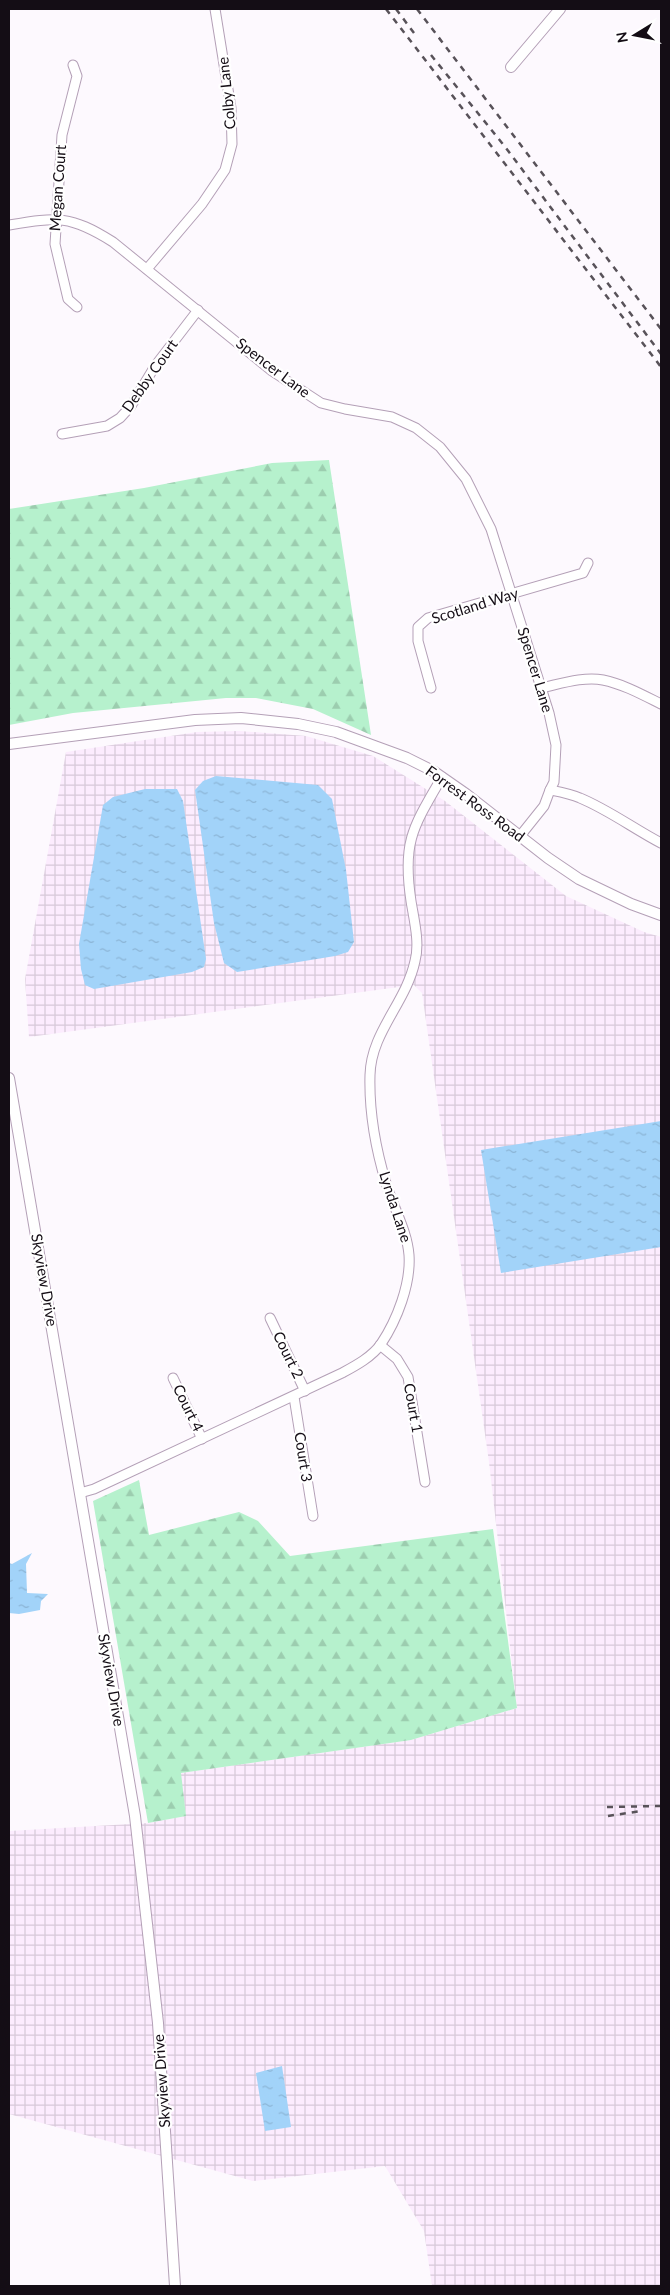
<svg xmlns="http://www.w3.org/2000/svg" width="670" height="2295" font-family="Lato,sans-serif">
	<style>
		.industrial { fill: url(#industrial-grid) }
		.forest { fill: url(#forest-firs) }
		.water { fill: url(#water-ripples) }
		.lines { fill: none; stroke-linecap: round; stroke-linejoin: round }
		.minor-casing { stroke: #b4a0b7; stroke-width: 11 }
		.tertiary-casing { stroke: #b4a0b7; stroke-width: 12 }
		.minor { stroke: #fff; stroke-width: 9 }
		.tertiary { stroke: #fff; stroke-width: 10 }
		.rail { stroke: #585259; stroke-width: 2.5; stroke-dasharray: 6 6; stroke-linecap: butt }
		.labels { text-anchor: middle; stroke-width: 4.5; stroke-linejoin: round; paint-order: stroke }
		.street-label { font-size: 15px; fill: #140d15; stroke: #fff }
	</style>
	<defs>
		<pattern id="industrial-grid" width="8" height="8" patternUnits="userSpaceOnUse" patternTransform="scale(1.25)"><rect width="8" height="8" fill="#fcecfe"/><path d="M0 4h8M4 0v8" fill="none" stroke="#d7c9d9"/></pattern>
		<pattern id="forest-firs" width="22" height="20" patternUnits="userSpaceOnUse" patternTransform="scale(1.25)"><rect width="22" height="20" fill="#b6f1cd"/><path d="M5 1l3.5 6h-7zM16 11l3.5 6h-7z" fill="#9ccdaf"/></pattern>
		<pattern id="water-ripples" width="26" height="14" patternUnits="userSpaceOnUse" patternTransform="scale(1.25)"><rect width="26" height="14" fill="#a2d3f9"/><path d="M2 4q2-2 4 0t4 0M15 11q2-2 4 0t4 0" fill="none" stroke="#8bb4d5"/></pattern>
	</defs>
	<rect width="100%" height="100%" fill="#fdf9fe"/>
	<path class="industrial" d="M 239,731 L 306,736 L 373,756 L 445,801 L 566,896 L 644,932 L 661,937 L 661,2286 L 432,2286 L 424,2231 L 385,2166 L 253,2181 L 9,2114 L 9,1831 L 148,1823 L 186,1816 L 180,1773 L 411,1740 L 517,1708 L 489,1462 L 422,993 L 414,985 L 29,1037 L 25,979 L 66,752 L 197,732 Z"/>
	<g class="forest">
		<path d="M 329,460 L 371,735 L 313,709 L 256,698 L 226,698 L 73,713 L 9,725 L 9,509 L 144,488 L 272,463 Z"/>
		<path d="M 139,1480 L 149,1535 L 239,1512 L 258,1521 L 290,1556 L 493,1529 L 517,1708 L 411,1740 L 181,1773 L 186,1816 L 148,1823 L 93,1501 Z"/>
	</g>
	<g class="water">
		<path d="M 216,776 L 318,785 L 332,799 L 346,870 L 354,942 L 348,952 L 335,956 L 237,972 L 224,963 L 214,923 L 195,790 L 203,781 Z"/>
		<path d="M 145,789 L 177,789 L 183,801 L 206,959 L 204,967 L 192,972 L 94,989 L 85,985 L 81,969 L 79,944 L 103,805 L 113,797 Z"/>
		<path d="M 661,1121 L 661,1247 L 501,1273 L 481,1150 Z"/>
		<path d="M 32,1553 L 26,1564 L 27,1593 L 48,1594 L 41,1601 L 40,1610 L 19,1614 L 9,1613 L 9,1563 L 12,1564 Z"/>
		<path d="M 282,2066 L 291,2127 L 265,2131 L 256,2073 Z"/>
	</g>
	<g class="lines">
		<g class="minor-casing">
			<g id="minor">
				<path d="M 73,65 L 77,76 L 62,135 L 55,244 L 68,299 L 77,307"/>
				<path d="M 9,225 C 58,217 70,215 113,242 L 272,371 L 321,403 L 345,409 L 392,417 L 416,428 L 440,447 L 466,479 L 491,529 L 549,713 L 556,745 L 554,782 L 550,790 L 544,806 L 520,836"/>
				<path d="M 147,269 L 202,204 L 225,170 L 232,144 L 231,108 L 215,9"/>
				<path d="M 62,434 L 107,426 L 120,418 L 131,406 L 155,366 L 198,310"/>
				<path d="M 431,688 L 418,641 L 418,627 L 428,618 L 583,573 L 588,563"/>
				<path d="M 541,688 C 560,684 584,676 603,680 C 623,684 643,695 661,704"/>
				<path d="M 550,790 C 560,792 571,794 580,798 C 609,810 634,829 661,843"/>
				<path d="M 270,1318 L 305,1391"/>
				<path d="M 380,1345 L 397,1359 L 408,1377 L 425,1482"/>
				<path d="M 173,1378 L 202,1439"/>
				<path d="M 294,1397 L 313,1516"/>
				<path d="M 80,1493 L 94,1489 L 342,1373 C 355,1366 372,1357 381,1344 C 397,1320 411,1284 409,1255 C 407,1230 393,1207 386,1183 C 376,1150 369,1111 370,1075 C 371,1032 406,1003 415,961 C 420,943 414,920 411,901 C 402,842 413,827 442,777"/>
			</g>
		</g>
		<g class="tertiary-casing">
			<g id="tertiary">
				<path d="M 511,67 L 560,9"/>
				<path d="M 9,744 L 195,720 L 241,718 L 298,724 L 336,732 L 407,758 L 433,771 L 466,794 L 548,858 L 579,879 L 631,904 L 661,915"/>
				<path d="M 9,1078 L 135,1816 L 158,2023 L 175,2286"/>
			</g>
		</g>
		<use href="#minor" class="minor"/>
		<use href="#tertiary" class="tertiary"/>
		<g class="rail">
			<path d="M 386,9 L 661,367"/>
			<path d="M 396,9 L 417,37"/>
			<path d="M 417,9 L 661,329"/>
			<path d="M 431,55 L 506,148 L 661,354"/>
			<path d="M 607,1807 L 661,1806"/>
			<path d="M 608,1816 L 641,1811"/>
		</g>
	</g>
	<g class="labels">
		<g class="street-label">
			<text transform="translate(227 93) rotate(-96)" y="5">Colby Lane</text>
			<text transform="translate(58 188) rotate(-86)" y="5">Megan Court</text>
			<text transform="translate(273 368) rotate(37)" y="5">Spencer Lane</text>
			<text transform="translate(150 376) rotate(-55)" y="5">Debby Court</text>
			<text transform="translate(475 606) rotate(-17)" y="5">Scotland Way</text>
			<text transform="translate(535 670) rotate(73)" y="5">Spencer Lane</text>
			<text transform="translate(475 804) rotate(36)" y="5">Forrest Ross Road</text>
			<text transform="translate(395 1207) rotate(72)" y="5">Lynda Lane</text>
			<text transform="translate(44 1280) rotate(80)" y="5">Skyview Drive</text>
			<text transform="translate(288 1355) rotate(64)" y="5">Court 2</text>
			<text transform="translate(188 1408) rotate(64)" y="5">Court 4</text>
			<text transform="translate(413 1408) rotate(80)" y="5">Court 1</text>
			<text transform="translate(303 1457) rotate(81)" y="5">Court 3</text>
			<text transform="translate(111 1680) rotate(80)" y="5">Skyview Drive</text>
			<text transform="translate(162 2081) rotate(-94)" y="5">Skyview Drive</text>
		</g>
	</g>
	<rect width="670" height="2295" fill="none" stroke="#140d15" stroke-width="20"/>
	<g transform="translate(635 35) rotate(260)" stroke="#ffffff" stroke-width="4" paint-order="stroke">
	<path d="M0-4L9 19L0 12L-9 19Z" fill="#140d15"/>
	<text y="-8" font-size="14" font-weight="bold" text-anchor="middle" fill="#140d15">N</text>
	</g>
</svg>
